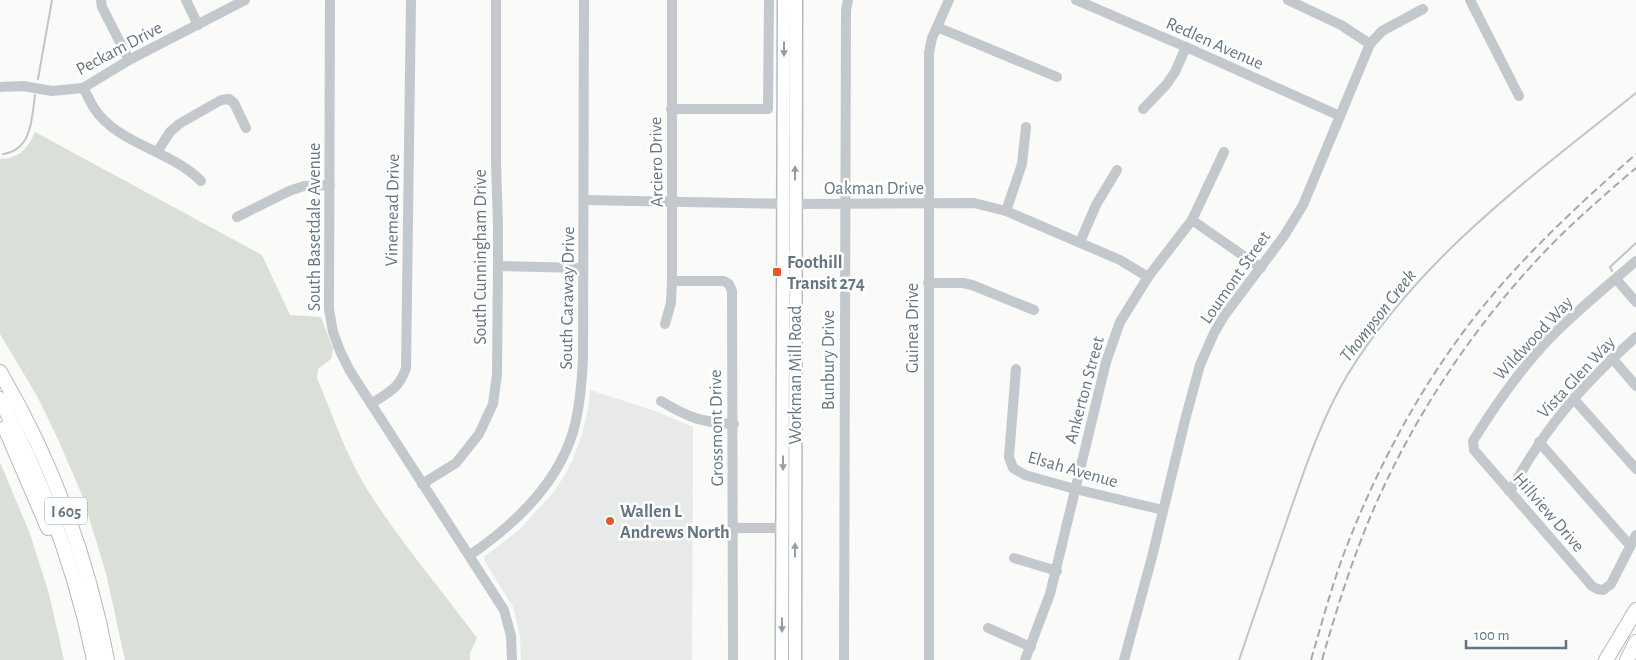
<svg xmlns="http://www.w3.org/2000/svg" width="1636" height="660" font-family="'Alegreya Sans',sans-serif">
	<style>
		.built { fill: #e8e9e9 }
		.green { fill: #dadfd7 }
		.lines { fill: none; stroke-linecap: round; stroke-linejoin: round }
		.stream { stroke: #bbc7cb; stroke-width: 2 }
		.major-casing { stroke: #b5babe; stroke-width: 15 }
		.highway-casing { stroke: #b4b9bd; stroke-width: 16 }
		.minor { stroke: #c3c8cc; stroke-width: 10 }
		.major { stroke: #fff; stroke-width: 12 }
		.highway { stroke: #fff; stroke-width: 14 }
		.rail { stroke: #a2aab0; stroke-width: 2; stroke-dasharray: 8 4; stroke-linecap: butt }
		.oneway { fill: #939fa8 }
		.poi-dot { fill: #e4572e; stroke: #fff; stroke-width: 2 }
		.labels { text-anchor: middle; stroke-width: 5; stroke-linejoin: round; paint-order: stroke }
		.shield { fill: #fff; stroke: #939fa8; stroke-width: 1 }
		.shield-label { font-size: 16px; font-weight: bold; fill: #657683 }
		.street-label { font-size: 18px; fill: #657683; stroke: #fff }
		.poi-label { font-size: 18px; font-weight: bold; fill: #657683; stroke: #fff; text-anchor: start }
		.water-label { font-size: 19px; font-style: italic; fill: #60757c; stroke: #fff }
	</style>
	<rect width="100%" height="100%" fill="#fafaf8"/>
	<path class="built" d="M 590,390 L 655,411 L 693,427 L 692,660 L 521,660 L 520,635 L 513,607 L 484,560 L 485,556 L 518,531 L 553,493 L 564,476 L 572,461 L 582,435 L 589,404 Z"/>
	<g class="green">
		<path d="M 35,132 L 262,255 L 290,315 L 321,317 L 333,349 L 331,359 L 318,369 L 317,378 C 332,414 345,452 365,486 C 398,539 440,588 477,638 L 470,653 L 470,660 L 125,660 L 106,573 L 82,495 L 57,437 L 37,396 L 0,334 L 0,159 C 19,159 28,148 35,132 Z"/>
		<path d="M 0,462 L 30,534 L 49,594 L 64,660 L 0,660 Z"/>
	</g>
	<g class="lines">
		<g class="stream">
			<path d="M 38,79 L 52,0"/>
			<path d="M 3,154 C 32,150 32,118 35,95"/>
			<path d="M 1612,271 L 1610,267 L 1636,243"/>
			<path d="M 1239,660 C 1255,613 1271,567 1287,520 C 1304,471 1321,419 1348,374 C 1421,256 1530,178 1636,93"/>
		</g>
		<g class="major-casing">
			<g id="major">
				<path d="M 782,660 L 784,0"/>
				<path d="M 795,660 L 796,0"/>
			</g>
		</g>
		<g class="highway-casing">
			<g id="highway">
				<path d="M 0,372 C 52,461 88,559 107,660"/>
				<path d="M 0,399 C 43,482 76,569 94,660"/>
				<path d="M 5,428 L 48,528"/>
				<path d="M 1606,660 L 1636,610"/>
				<path d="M 1627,660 L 1636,642"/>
			</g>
		</g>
		<g class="minor">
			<path d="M 101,0 L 102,7 L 129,60"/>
			<path d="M 186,0 L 198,25"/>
			<path d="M 330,0 L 329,309 L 333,332 L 340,351 L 350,371 L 504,610 L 511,636 L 512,660"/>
			<path d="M 1076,0 L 1186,47 L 1340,116"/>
			<path d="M 1288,0 L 1341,25 L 1370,44"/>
			<path d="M 1470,0 L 1519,96"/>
			<path d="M 937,27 L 1057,77"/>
			<path d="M 0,87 L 23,86 L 52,91 L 83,88 L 129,60 L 245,0"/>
			<path d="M 83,88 C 87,94 90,102 94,108 C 117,144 172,151 201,181"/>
			<path d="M 671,109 L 768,109 L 769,0"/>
			<path d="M 1143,109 L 1166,85 L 1175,72 L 1186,47"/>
			<path d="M 157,152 L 170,132 L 179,124 L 221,100 L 229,99 L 234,103 L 246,128"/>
			<path d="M 584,200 L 795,204 L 974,203 L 1006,211 L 1120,260 L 1148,277"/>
			<path d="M 1006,211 L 1022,164 L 1026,127"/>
			<path d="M 237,217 L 289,191 L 304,186 L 330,185"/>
			<path d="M 1192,220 L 1261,268"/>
			<path d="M 1080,242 L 1096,205 L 1117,170"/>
			<path d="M 1636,261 C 1606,287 1575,312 1548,340 C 1519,371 1495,405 1473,441 L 1474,450 L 1592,586 L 1597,589 L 1603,590 L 1611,584 L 1636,535"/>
			<path d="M 498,266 L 583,268"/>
			<path d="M 1616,279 L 1636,302"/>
			<path d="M 672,281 L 724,281 L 729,284 L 732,291 L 733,660"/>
			<path d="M 928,283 L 963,283 L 972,285 L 1034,310"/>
			<path d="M 665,324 L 671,303 L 672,281 L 672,0"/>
			<path d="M 1612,358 L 1636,386"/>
			<path d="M 1016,369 L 1009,457 L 1013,468 L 1025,475 L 1075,489 L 1163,510"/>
			<path d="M 1573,398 L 1636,469"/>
			<path d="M 661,401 C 687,417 703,423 734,424"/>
			<path d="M 371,404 C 389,392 399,389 406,368 L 411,0"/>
			<path d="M 1539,442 L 1626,541 L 1631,544"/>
			<path d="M 422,484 L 456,463 L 479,434 L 493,404 L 497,374 L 498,266 L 498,225 L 496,163 L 496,0"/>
			<path d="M 1509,491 L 1512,488 C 1547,425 1582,385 1636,337"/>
			<path d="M 733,528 L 789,528"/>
			<path d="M 470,555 C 514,525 557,485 573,432 C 580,408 582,382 583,357 L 584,0"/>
			<path d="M 1014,558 L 1057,571"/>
			<path d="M 988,628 L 1031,647"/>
			<path d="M 844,660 L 846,10 L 848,0"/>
			<path d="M 929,660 L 929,53 L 932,38 L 949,0"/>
			<path d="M 1025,660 L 1050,594 L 1106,362 L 1120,322 L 1148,277 L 1192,220 L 1224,152"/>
			<path d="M 1124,660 L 1152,557 L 1185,420 L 1200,365 L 1214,333 L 1224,316 L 1284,236 L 1303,205 L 1370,44 L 1382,31 L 1423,9"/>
		</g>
		<use href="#major" class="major"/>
		<use href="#highway" class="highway"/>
		<g class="rail">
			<path d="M 1311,660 C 1323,619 1334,577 1350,538 C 1385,450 1434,363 1496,291 C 1539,241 1586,198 1636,154"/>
			<path d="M 1322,660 C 1337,608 1353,556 1375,506 C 1419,406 1483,313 1560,236 C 1585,212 1610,190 1636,168"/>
		</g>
	</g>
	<defs><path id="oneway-solid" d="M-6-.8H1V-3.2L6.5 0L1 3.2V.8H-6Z" transform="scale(1.25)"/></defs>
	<g class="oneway">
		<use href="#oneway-solid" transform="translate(784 49) rotate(90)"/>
		<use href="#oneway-solid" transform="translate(795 173) rotate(-90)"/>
		<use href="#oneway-solid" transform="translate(783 463) rotate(90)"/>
		<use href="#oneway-solid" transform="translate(795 550) rotate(-90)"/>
		<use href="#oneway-solid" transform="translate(782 625) rotate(90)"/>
	</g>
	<g class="poi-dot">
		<rect x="772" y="267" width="10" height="10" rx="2.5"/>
		<circle cx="610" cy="521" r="5"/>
	</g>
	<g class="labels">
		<rect class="shield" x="45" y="497.5" width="42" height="27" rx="4"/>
		<g class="shield-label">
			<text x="66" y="517">I 605</text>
		</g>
		<g class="street-label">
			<text transform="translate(1215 43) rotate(24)" y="6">Redlen Avenue</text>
			<text transform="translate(119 48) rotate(-28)" y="6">Peckam Drive</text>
			<text transform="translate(656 162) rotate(-91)" y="6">Arciero Drive</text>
			<text x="874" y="194">Oakman Drive</text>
			<text transform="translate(392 210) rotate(-89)" y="6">Vinemead Drive</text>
			<text transform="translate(314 227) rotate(-90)" y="6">South Basetdale Avenue</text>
			<text transform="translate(480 257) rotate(-90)" y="6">South Cunningham Drive</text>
			<text transform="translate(1235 277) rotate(-55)" y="6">Loumont Street</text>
			<text transform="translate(567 298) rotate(-89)" y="6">South Caraway Drive</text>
			<text transform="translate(912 328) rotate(-90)" y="6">Guinea Drive</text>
			<text transform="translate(1533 338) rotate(-47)" y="6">Wildwood Way</text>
			<text transform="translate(828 360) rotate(-90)" y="6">Bunbury Drive</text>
			<text transform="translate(795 375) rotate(-90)" y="6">Workman Mill Road</text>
			<text transform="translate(1576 377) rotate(-47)" y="6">Vista Glen Way</text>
			<text transform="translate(1084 390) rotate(-75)" y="6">Ankerton Street</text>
			<text transform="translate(716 428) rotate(-91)" y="6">Grossmont Drive</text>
			<text transform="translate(1073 469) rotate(16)" y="6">Elsah Avenue</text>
			<text transform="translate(1549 512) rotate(49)" y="6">Hillview Drive</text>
		</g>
		<g class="poi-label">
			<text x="787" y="268">Foothill<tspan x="787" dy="21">Transit 274</tspan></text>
			<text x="620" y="517">Wallen L<tspan x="620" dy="21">Andrews North</tspan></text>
		</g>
		<g class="water-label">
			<text transform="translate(1377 315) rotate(-52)" y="7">Thompson Creek</text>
		</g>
	</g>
	<path d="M1466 640v8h100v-8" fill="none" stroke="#657683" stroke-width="2.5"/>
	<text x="1474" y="640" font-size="15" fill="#657683" stroke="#ffffff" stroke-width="4" paint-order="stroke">100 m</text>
</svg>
